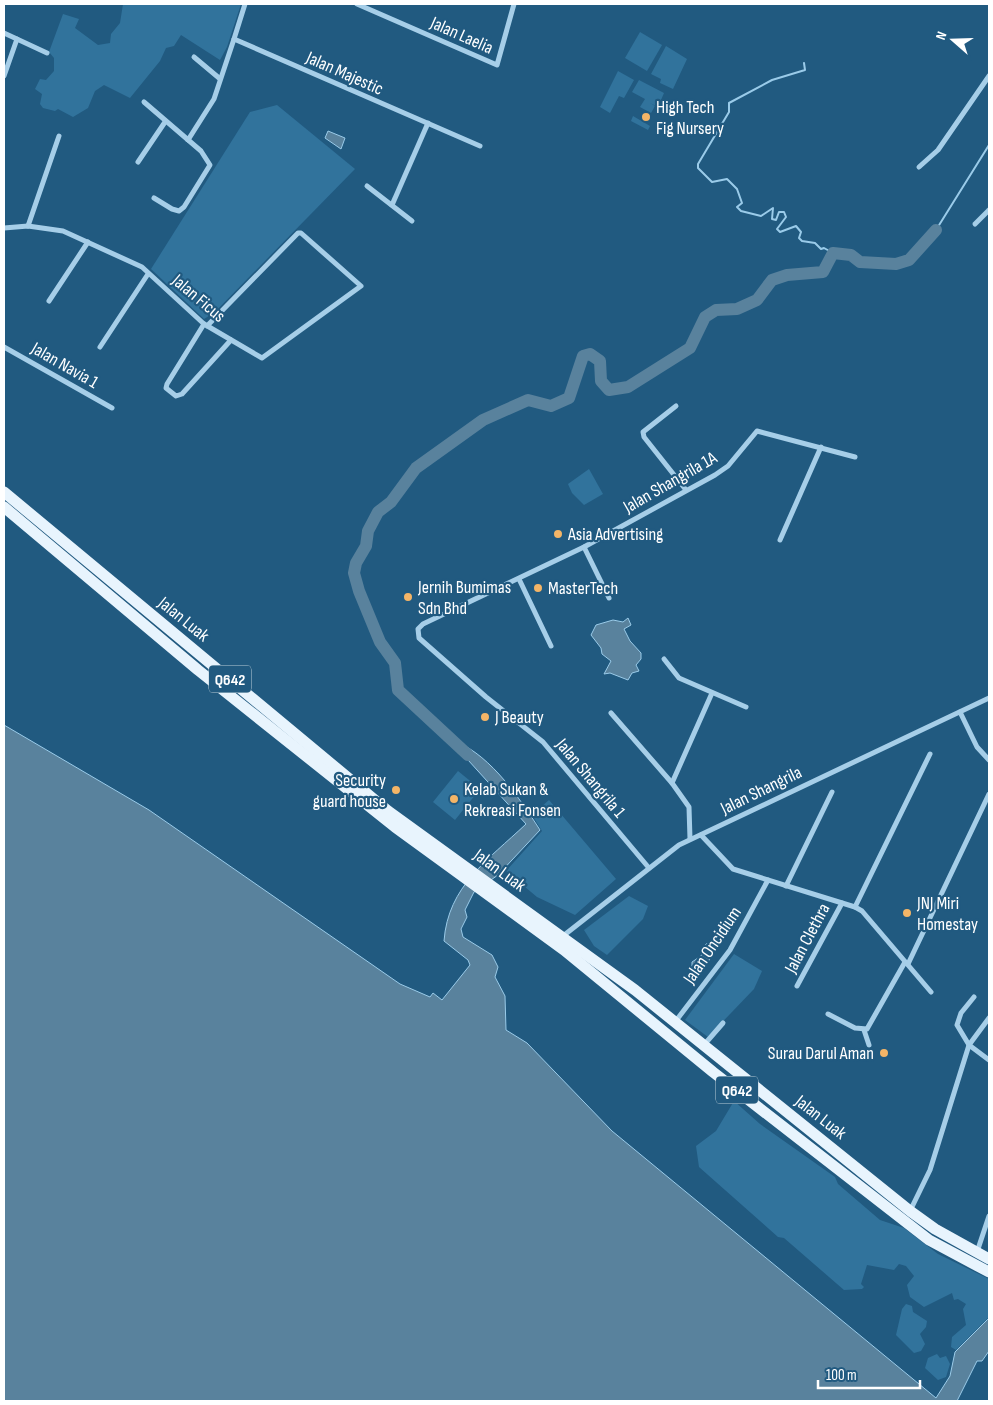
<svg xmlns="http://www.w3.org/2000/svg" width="993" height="1405" font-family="'Sofia Sans Condensed',sans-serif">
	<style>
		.green { fill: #31739c }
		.water { fill: #59829d; stroke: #9acbe9 }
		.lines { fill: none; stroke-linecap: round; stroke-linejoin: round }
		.stream { stroke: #9acbe9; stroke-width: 2 }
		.river { stroke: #59829d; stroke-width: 12 }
		.minor { stroke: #a6cee8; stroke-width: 5 }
		.primary { stroke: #e8f4fd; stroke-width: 11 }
		.poi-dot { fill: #f4b567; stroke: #215a80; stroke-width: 2 }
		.labels { text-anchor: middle; stroke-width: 4.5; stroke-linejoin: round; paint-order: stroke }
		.shield { fill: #215a80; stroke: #bcced9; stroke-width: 1 }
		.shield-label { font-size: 16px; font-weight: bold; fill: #fff }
		.street-label { font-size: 18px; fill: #fff; stroke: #215a80 }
		.poi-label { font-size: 18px; fill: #fff; stroke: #215a80; text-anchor: start }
	</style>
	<rect width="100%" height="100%" fill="#215a80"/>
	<g class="green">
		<path d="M 123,4 L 241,4 L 227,47 L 220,60 L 181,35 L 174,46 L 166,48 L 160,61 L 130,98 L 104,85 L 95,91 L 88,108 L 73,117 L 58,109 L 55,111 L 43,108 L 40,104 L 42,94 L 35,89 L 40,79 L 46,80 L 54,71 L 54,58 L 49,52 L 63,14 L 79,19 L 75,28 L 98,45 L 110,43 L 111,34 L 120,23 Z"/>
		<path d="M 640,32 L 662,45 L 647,71 L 625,58 Z"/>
		<path d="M 666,46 L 687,59 L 673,89 L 660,83 L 661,79 L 651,74 Z"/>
		<path d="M 618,71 L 634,80 L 624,98 L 619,96 L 610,113 L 600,107 Z"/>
		<path d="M 639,80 L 664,93 L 658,107 L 650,103 L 655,106 L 651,113 L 640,107 L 645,99 L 632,92 Z"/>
		<path d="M 277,105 L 355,169 L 214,313 L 204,319 L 151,269 L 250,112 Z"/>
		<path d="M 633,116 L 650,126 L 648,130 L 631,121 Z"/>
		<path d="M 589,469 L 603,494 L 584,505 L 572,493 L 568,484 Z"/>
		<path d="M 458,771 L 480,789 L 455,820 L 433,802 Z"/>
		<path d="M 549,800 L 616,879 L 575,915 L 537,897 L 506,871 L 542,831 L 532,815 Z"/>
		<path d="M 629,896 L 648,906 L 643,919 L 607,955 L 594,946 L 584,930 Z"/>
		<path d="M 734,954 L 762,971 L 754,989 L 708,1037 L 685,1020 Z"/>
		<path d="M 734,1101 L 760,1124 L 835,1177 L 838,1184 L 880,1220 L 904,1228 L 938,1254 L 989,1279 L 989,1317 L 956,1350 L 951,1347 L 952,1337 L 966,1325 L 963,1309 L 966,1304 L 958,1299 L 954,1300 L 952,1293 L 924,1307 L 910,1297 L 907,1285 L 914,1276 L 906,1266 L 899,1264 L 894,1270 L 867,1265 L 861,1284 L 864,1287 L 862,1289 L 844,1290 L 784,1238 L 778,1237 L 699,1167 L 696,1146 L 716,1131 Z"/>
		<path d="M 906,1304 L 912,1306 L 913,1312 L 927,1321 L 926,1327 L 920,1334 L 925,1344 L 921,1351 L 914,1353 L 896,1335 L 902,1309 Z"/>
		<path d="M 937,1354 L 940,1358 L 946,1356 L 950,1364 L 946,1377 L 938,1380 L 925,1368 L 928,1358 Z"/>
	</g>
	<g class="water">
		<path d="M 328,131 L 345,138 L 341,149 L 325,138 Z"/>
		<path d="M 628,618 L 631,625 L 624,629 L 630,641 L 641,653 L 641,659 L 636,665 L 639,671 L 632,673 L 628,680 L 610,673 L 604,674 L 611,661 L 602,654 L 601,648 L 591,635 L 596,625 L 613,620 L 623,622 Z"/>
		<path d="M 4,725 L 149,810 L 400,984 L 430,997 L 433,993 L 442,1000 L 470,965 L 468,960 L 444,941 C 448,886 488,860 526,824 L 468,760 L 457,742 C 492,757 520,799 540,830 L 498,875 L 474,892 L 465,910 L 467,917 L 461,929 L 463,937 L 492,955 L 498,967 L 495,977 L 505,996 L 506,1030 L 527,1043 L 612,1131 L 936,1398 L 950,1376 L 955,1352 L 989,1318 L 989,1351 L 982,1361 L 977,1361 L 957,1401 L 4,1401 Z"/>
		<path d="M 709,943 L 716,947 L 716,951 L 700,972 L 697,973 L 692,967 L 692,962 L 701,956 L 706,944 Z"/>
	</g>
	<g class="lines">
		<g class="stream">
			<path d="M 804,63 L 805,70 L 772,80 L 729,103 L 729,112 L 698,164 L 698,168 L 712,182 L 727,179 L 737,189 L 742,203 L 737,207 L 741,211 L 761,216 L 773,208 L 772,219 L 776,220 L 779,212 L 784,212 L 786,217 L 777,229 L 780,232 L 796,226 L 801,232 L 799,238 L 802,241 L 815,243 L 821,249 L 824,248 L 833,253"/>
			<path d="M 936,230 L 989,145"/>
		</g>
		<path class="river" d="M 468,755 L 398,690 L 395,663 L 380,642 L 359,591 L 354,573 L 356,563 L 366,546 L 368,531 L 378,512 L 391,502 L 416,468 L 483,420 L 528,400 L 551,406 L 569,398 L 583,356 L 590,354 L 600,361 L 601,381 L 609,390 L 628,387 L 690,348 L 705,317 L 716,310 L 737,309 L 757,300 L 772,280 L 787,275 L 823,272 L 833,253 L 851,255 L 860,262 L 896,264 L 909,260 L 936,230"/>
		<g class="minor">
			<path d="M 245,4 L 234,39 L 480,146"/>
			<path d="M 357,4 L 497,65 L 514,4"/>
			<path d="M 4,33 L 47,53"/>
			<path d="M 194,57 L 219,78"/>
			<path d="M 4,76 L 17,39"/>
			<path d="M 144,102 L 201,151 L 210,165 L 184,207 L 179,211 L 172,209 L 154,198"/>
			<path d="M 188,140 L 214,99 L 234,39"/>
			<path d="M 138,162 L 165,122"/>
			<path d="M 919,167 L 938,150 L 989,76"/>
			<path d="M 367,186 L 412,221"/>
			<path d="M 392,205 L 428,123"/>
			<path d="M 975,224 L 989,210"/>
			<path d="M 28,226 L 59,136"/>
			<path d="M 4,228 L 28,226 L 63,231 L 142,267 L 204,324 L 262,358 L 361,286 L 301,233 L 298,233 L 207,326"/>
			<path d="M 49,301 L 88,242"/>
			<path d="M 204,324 L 167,384 L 166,388 L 176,396 L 182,394 L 231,340"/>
			<path d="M 4,347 L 112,408"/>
			<path d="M 100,347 L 148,274"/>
			<path d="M 676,406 L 643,432 L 644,437 L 686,490"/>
			<path d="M 780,540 L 821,447"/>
			<path d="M 584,547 L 609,598"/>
			<path d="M 519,579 L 551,646"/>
			<path d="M 664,659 L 679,678 L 746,707"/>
			<path d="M 960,712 L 977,747 L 989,760"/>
			<path d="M 611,713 L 672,783"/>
			<path d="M 701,835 L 733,869 L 855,907 L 862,911 L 931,992"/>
			<path d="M 690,839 L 689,807 L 672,783 L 712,693"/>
			<path d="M 649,868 L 543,742 L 486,697 L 419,638 L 418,629 L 423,624 L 584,547 L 715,475 L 728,466 L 757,431 L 855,457"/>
			<path d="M 786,886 L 832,792"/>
			<path d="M 855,907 L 930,754"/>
			<path d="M 563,936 L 679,845 L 989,698"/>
			<path d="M 908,964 L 989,794"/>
			<path d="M 797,986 L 842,903"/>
			<path d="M 974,997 L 961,1013 L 957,1025 L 969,1045 L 989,1060"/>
			<path d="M 828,1014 L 855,1028 L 867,1029 L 905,962"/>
			<path d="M 675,1022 L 730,950 L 768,880"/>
			<path d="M 864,1030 L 869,1045"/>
			<path d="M 703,1046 L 723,1023"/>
			<path d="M 910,1211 L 930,1170 L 969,1045 L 989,1018"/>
			<path d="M 977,1252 L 989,1216"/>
		</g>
		<g class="primary">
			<path d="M 4,492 L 388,811 L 635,990 L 910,1211 L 935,1229 L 989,1259"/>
			<path d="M 4,507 L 198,670 L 395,827 L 564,950 L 713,1072 L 929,1240 L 989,1272"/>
		</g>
	</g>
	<g class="poi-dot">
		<circle cx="646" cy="117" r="5"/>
		<circle cx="558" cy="534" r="5"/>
		<circle cx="538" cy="588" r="5"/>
		<circle cx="408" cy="597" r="5"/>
		<circle cx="485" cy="717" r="5"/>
		<circle cx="396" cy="790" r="5"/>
		<circle cx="454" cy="799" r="5"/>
		<circle cx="907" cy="913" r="5"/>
		<circle cx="884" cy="1053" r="5"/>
	</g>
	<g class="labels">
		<g class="shield">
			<rect x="209" y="665.5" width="42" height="27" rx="4"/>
			<rect x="716" y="1076.5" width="42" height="27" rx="4"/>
		</g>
		<g class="shield-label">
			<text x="230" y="685">Q642</text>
			<text x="737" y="1096">Q642</text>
		</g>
		<g class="street-label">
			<text transform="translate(462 35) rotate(24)" y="6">Jalan Laelia</text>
			<text transform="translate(345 73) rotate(24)" y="6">Jalan Majestic</text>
			<text transform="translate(199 298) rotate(40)" y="6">Jalan Ficus</text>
			<text transform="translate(65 365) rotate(30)" y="6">Jalan Navia 1</text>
			<text transform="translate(670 482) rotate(-30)" y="6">Jalan Shangrila 1A</text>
			<text transform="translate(184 619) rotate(39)" y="6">Jalan Luak</text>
			<text transform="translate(591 778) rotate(50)" y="6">Jalan Shangrila 1</text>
			<text transform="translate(761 790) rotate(-26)" y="6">Jalan Shangrila</text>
			<text transform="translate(500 870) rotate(36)" y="6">Jalan Luak</text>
			<text transform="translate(807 938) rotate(-62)" y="6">Jalan Clethra</text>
			<text transform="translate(712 945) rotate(-56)" y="6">Jalan Oncidium</text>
			<text transform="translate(821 1117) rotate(38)" y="6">Jalan Luak</text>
		</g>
		<g class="poi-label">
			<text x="656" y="113">High Tech<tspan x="656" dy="21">Fig Nursery</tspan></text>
			<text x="568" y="540">Asia Advertising</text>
			<text x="418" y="593">Jernih Bumimas<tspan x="418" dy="21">Sdn Bhd</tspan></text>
			<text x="548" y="594">MasterTech</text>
			<text x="495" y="723">J Beauty</text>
			<text x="386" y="786" text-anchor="end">Security<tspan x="386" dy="21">guard house</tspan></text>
			<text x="464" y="795">Kelab Sukan &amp;<tspan x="464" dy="21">Rekreasi Fonsen</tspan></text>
			<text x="917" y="909">JNJ Miri<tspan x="917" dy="21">Homestay</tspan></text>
			<text x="874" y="1059" text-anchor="end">Surau Darul Aman</text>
		</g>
	</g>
	<rect width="993" height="1405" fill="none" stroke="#ffffff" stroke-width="10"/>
	<g transform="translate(953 40) rotate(290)" stroke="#215a80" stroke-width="4" paint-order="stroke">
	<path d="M0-4L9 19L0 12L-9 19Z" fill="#ffffff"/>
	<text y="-8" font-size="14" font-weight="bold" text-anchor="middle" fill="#ffffff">N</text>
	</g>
	<path d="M818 1380v8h102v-8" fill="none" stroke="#ffffff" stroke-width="2.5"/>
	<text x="826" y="1380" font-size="15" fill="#ffffff" stroke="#215a80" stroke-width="4" paint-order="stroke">100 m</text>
</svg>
